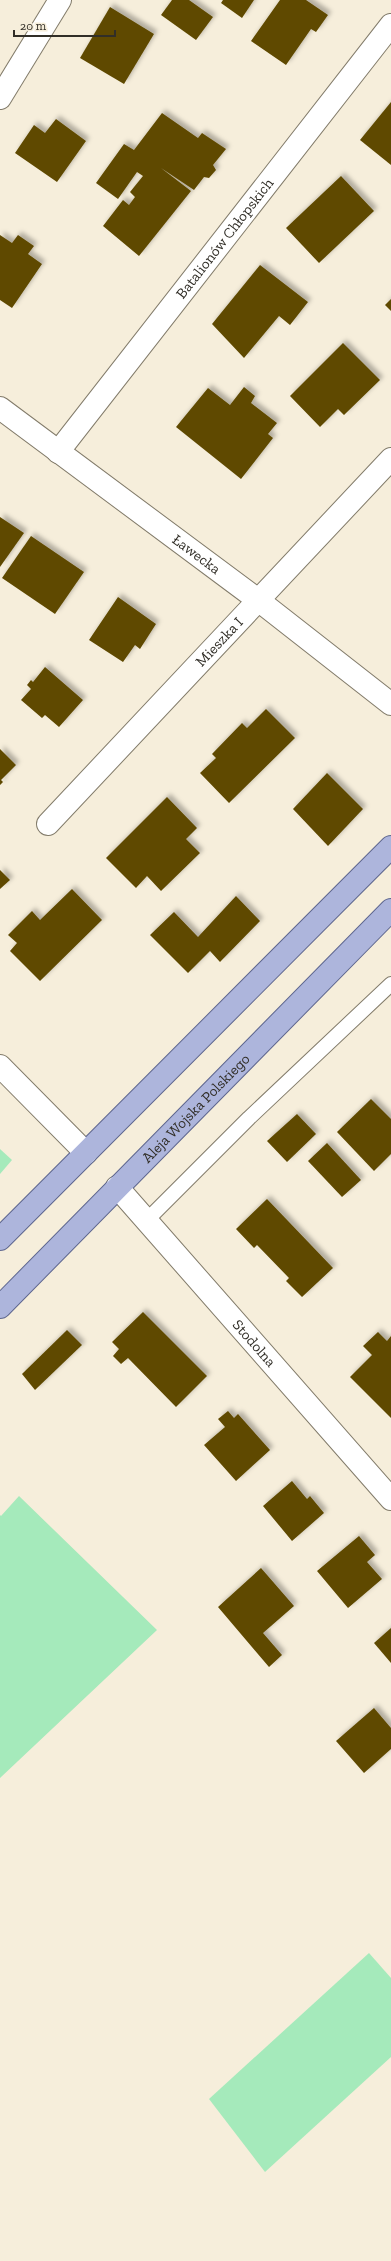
<svg xmlns="http://www.w3.org/2000/svg" width="391" height="2261" font-family="'Zilla Slab',serif">
	<style>
		.green { fill: #a5eabb }
		.building { fill: #5f4905; filter: url(#shadow) }
		.lines { fill: none; stroke-linecap: round; stroke-linejoin: round }
		.service-casing { stroke: #827b6a; stroke-width: 16 }
		.minor-casing { stroke: #827b6a; stroke-width: 24 }
		.tertiary-casing { stroke: #827b6a; stroke-width: 24 }
		.primary-casing { stroke: #5e668e; stroke-width: 24 }
		.service { stroke: #fff; stroke-width: 14 }
		.minor { stroke: #fff; stroke-width: 22 }
		.tertiary { stroke: #fff; stroke-width: 22 }
		.primary { stroke: #adb5dc; stroke-width: 22 }
		.labels { text-anchor: middle; stroke-width: 4; stroke-linejoin: round; paint-order: stroke }
		.street-label { font-size: 15px; fill: #312e27; stroke: #f6eedb }
	</style>
	<defs>
		<filter id="shadow"><feDropShadow dx="3.5" dy="-3.5" stdDeviation="2" flood-color="#0004"/></filter>
	</defs>
	<rect width="100%" height="100%" fill="#f6eedb"/>
	<g class="green">
		<path d="M 0,1149 L 12,1160 L 0,1174 Z"/>
		<path d="M 19,1496 L 157,1630 L 0,1778 L 0,1515 L 1,1516 Z"/>
		<path d="M 369,1953 L 391,1978 L 391,2057 L 265,2172 L 209,2099 Z"/>
	</g>
	<g class="building">
		<path d="M 172,0 L 189,0 L 213,17 L 196,40 L 161,15 Z"/>
		<path d="M 223,0 L 254,0 L 242,18 L 221,3 Z"/>
		<path d="M 280,0 L 306,0 L 328,15 L 316,32 L 311,29 L 286,65 L 251,41 Z"/>
		<path d="M 110,7 L 154,34 L 124,84 L 80,58 Z"/>
		<path d="M 391,102 L 391,165 L 360,140 Z"/>
		<path d="M 162,113 L 198,138 L 202,133 L 226,149 L 213,165 L 216,170 L 209,178 L 204,177 L 194,190 L 161,168 L 191,191 L 139,256 L 103,226 L 123,200 L 129,205 L 135,197 L 130,192 L 143,176 L 137,172 L 118,199 L 96,183 L 124,144 L 134,150 Z"/>
		<path d="M 56,119 L 86,141 L 57,182 L 15,153 L 34,125 L 45,133 Z"/>
		<path d="M 341,176 L 374,211 L 319,263 L 286,228 Z"/>
		<path d="M 0,235 L 12,243 L 18,235 L 34,246 L 28,254 L 42,264 L 12,308 L 0,300 Z"/>
		<path d="M 260,265 L 308,302 L 290,325 L 279,316 L 244,358 L 212,324 Z"/>
		<path d="M 391,299 L 391,311 L 385,305 Z"/>
		<path d="M 343,343 L 380,380 L 344,415 L 338,409 L 320,427 L 290,396 Z"/>
		<path d="M 244,387 L 255,396 L 251,403 L 277,423 L 268,434 L 273,438 L 241,479 L 176,427 L 208,388 L 230,405 Z"/>
		<path d="M 0,517 L 24,533 L 0,567 Z"/>
		<path d="M 31,536 L 84,572 L 55,614 L 2,578 Z"/>
		<path d="M 118,597 L 156,624 L 140,649 L 135,645 L 123,662 L 89,640 Z"/>
		<path d="M 45,667 L 83,700 L 59,727 L 45,715 L 42,718 L 21,700 L 31,689 L 27,685 L 31,680 L 33,682 Z"/>
		<path d="M 266,709 L 295,738 L 229,803 L 200,773 L 216,758 L 212,754 L 242,723 L 247,728 Z"/>
		<path d="M 0,749 L 16,765 L 1,780 L 3,782 L 0,785 Z"/>
		<path d="M 327,773 L 363,809 L 328,846 L 293,809 Z"/>
		<path d="M 167,797 L 197,828 L 186,839 L 200,853 L 161,891 L 147,876 L 136,888 L 106,858 Z"/>
		<path d="M 0,870 L 10,880 L 0,889 Z"/>
		<path d="M 72,889 L 102,920 L 40,981 L 10,951 L 17,943 L 8,935 L 32,911 L 40,920 Z"/>
		<path d="M 236,896 L 260,921 L 220,962 L 210,951 L 188,973 L 150,935 L 174,912 L 198,937 Z"/>
		<path d="M 371,1099 L 391,1119 L 391,1154 L 374,1171 L 337,1132 Z"/>
		<path d="M 297,1114 L 316,1134 L 287,1162 L 267,1141 Z"/>
		<path d="M 327,1143 L 361,1180 L 342,1197 L 308,1161 Z"/>
		<path d="M 267,1199 L 333,1268 L 302,1297 L 286,1281 L 289,1278 L 257,1245 L 254,1248 L 236,1229 Z"/>
		<path d="M 143,1312 L 207,1376 L 176,1407 L 128,1358 L 121,1364 L 113,1356 L 119,1349 L 112,1342 Z"/>
		<path d="M 67,1330 L 82,1345 L 35,1390 L 22,1374 Z"/>
		<path d="M 378,1332 L 387,1341 L 391,1336 L 391,1418 L 350,1377 L 372,1355 L 363,1346 Z"/>
		<path d="M 228,1411 L 234,1418 L 238,1414 L 270,1450 L 236,1481 L 204,1445 L 225,1427 L 218,1419 Z"/>
		<path d="M 292,1481 L 307,1499 L 310,1496 L 324,1513 L 292,1541 L 263,1506 Z"/>
		<path d="M 359,1536 L 375,1555 L 367,1562 L 382,1579 L 348,1608 L 317,1571 Z"/>
		<path d="M 261,1568 L 294,1606 L 263,1633 L 282,1655 L 269,1667 L 218,1607 Z"/>
		<path d="M 391,1628 L 391,1663 L 374,1643 Z"/>
		<path d="M 374,1708 L 391,1728 L 391,1749 L 364,1773 L 336,1741 Z"/>
	</g>
	<g class="lines">
		<g class="service-casing">
			<path id="service" d="M 147,1220 L 249,1118 L 391,984"/>
		</g>
		<g class="minor-casing">
			<g id="minor">
				<path d="M 0,98 L 60,0"/>
				<path id="s1" d="M 58,452 L 391,25"/>
				<path id="s2" d="M 48,824 L 391,459"/>
				<path d="M 0,1066 L 86,1153"/>
				<path id="s3" d="M 117,1187 L 391,1499"/>
			</g>
		</g>
		<g class="tertiary-casing">
			<g id="tertiary">
				<path id="s4" d="M 0,408 L 258,600 L 391,704"/>
			</g>
		</g>
		<g class="primary-casing">
			<g id="primary">
				<path d="M 0,1239 L 391,847"/>
				<path id="s5" d="M 0,1307 L 391,910"/>
			</g>
		</g>
		<use href="#service" class="service"/>
		<use href="#minor" class="minor"/>
		<use href="#tertiary" class="tertiary"/>
		<use href="#primary" class="primary"/>
	</g>
	<g class="labels">
		<g class="street-label">
			<text dy="5" stroke="none"><textPath href="#s1" startOffset="271">Batalionów Chłopskich</textPath></text>
			<text dy="5" stroke="none"><textPath href="#s4" startOffset="245">Ławecka</textPath></text>
			<text dy="5" stroke="none"><textPath href="#s2" startOffset="250">Mieszka I</textPath></text>
			<text dy="5" stroke="none"><textPath href="#s5" startOffset="279">Aleja Wojska Polskiego</textPath></text>
			<text dy="5" stroke="none"><textPath href="#s3" startOffset="208">Stodolna</textPath></text>
		</g>
	</g>
	<path d="M14 30v6h101v-6" fill="none" stroke="#312e27" stroke-width="2"/>
	<text x="20" y="30" font-size="12" fill="#312e27" stroke="#f6eedb" stroke-width="3" paint-order="stroke">20 m</text>
</svg>
